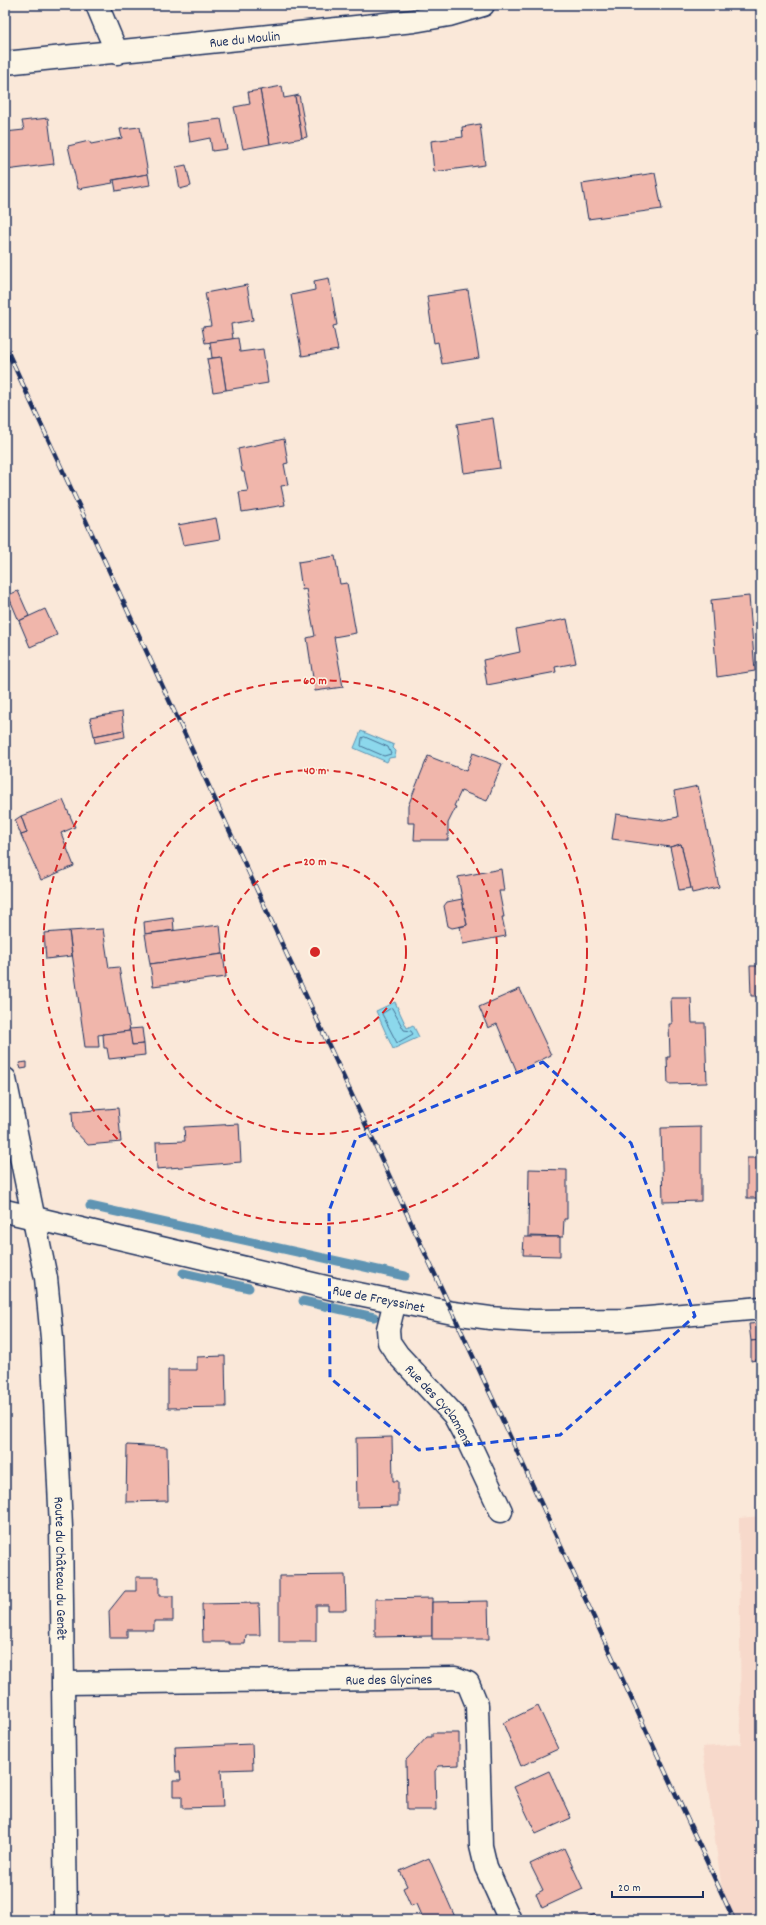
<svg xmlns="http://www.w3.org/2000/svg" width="766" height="1925" font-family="Dekko,sans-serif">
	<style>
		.built { fill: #f7d9cb }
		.water { fill: #8cd8ec; stroke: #5f94b3 }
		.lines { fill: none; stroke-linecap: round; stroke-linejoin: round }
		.shore { stroke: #487397; stroke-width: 1 }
		.stream { stroke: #5f94b3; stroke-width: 9 }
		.building { fill: #f0b6ab; stroke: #1b2f5e }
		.minor-casing { stroke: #1b2f5e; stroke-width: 25 }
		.minor { stroke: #fcf5e5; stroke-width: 22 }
		.rail-casing { stroke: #1b2f5e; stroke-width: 4.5 }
		.rail { stroke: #fcf5e5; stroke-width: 3; stroke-dasharray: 9; stroke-linecap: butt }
		.marked { fill: none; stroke: #1d4ed8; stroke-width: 3; stroke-dasharray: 8 5; stroke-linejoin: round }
		.ring { fill: none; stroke: #d62828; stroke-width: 2; stroke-dasharray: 7 5 }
		.labels { text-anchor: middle; stroke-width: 3; stroke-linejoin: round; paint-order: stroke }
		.street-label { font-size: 14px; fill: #1b2f5e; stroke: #fcf5e5 }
		.centre { fill: #d62828; stroke: #fcf5e5; stroke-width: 2 }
		.ring-label { font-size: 12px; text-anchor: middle; font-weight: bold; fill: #d62828; stroke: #fcf5e5; stroke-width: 3; stroke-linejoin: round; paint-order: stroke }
	</style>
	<rect width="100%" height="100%" fill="#fae8d9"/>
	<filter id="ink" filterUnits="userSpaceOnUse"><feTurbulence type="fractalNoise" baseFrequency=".025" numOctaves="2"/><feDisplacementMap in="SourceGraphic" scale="8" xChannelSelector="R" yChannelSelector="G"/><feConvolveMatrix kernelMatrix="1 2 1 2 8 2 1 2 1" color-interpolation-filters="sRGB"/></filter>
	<g filter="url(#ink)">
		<path class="built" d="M 761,1516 L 761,1920 L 735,1920 L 723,1897 L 702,1747 L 741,1744 L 739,1518 Z"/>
		<g class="water">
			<path d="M 361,731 L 394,745 L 393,748 L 396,751 L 395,757 L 389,758 L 387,762 L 354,748 Z"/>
			<path d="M 395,1002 L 407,1028 L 413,1025 L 419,1037 L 393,1049 L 376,1011 Z"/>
		</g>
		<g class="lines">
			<g class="shore">
				<path d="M 365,737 L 388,747 L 391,754 L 384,756 L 361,746 L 362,738 Z"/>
				<path d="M 392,1008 L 404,1030 L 411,1031 L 413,1034 L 397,1043 L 382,1014 Z"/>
			</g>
			<g class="stream">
				<path d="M 90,1206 L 405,1276"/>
				<path d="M 183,1273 L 249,1288"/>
				<path d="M 303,1301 L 374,1317"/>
			</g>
		</g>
		<g class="building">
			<path d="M 282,86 L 284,98 L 295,96 L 302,138 L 270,144 L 260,90 Z"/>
			<path d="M 260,90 L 270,144 L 243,149 L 234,107 L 250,104 L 248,92 Z"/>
			<path d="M 299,95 L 307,137 L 302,138 L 295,96 Z"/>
			<path d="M 48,118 L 54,164 L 6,170 L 5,132 L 24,130 L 22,121 Z"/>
			<path d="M 221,119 L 227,149 L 212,151 L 210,138 L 190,142 L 187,123 Z"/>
			<path d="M 480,124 L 485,165 L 434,172 L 431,141 L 463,137 L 462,127 Z"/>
			<path d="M 140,127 L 148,174 L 112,180 L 113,183 L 78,189 L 68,146 L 89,141 L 91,144 L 122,138 L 120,129 Z"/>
			<path d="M 186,165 L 191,186 L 180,189 L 176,167 Z"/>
			<path d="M 655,173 L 662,209 L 588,219 L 582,184 Z"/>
			<path d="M 148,174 L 150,185 L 116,191 L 114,180 Z"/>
			<path d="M 329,278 L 337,325 L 333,326 L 338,350 L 302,356 L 291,295 L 315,290 L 314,281 Z"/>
			<path d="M 247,285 L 253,320 L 231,324 L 233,339 L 205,343 L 202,327 L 211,326 L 205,293 Z"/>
			<path d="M 468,290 L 479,358 L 442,364 L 438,342 L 434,343 L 427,296 Z"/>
			<path d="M 238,338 L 240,352 L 263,349 L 268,383 L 226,390 L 221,357 L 212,358 L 210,342 Z"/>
			<path d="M 221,357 L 226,390 L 213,392 L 207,359 Z"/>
			<path d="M 493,418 L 500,468 L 464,473 L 457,424 Z"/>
			<path d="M 284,439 L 288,463 L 284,464 L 288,485 L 281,486 L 285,505 L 242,512 L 239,492 L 248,491 L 244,472 L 242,472 L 238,449 Z"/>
			<path d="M 216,518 L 220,539 L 183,545 L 178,525 Z"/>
			<path d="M 335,556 L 340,584 L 347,583 L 356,633 L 334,637 L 343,687 L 315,691 L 307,638 L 315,636 L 306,589 L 302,590 L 298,562 Z"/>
			<path d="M 18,591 L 29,616 L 19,621 L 8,595 Z"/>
			<path d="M 749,596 L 755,671 L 717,677 L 711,600 Z"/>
			<path d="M 45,609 L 57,635 L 30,647 L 19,621 Z"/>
			<path d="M 567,619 L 576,663 L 555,667 L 556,672 L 487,685 L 483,660 L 520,652 L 516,629 Z"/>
			<path d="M 122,712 L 124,730 L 94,736 L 90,718 Z"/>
			<path d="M 124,730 L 125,737 L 95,743 L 94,736 Z"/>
			<path d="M 473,753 L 502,764 L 487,801 L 461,791 L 454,806 L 456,807 L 448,823 L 448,840 L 414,840 L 415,823 L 408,823 L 408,806 L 428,756 L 466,771 Z"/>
			<path d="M 698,786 L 719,887 L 692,893 L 681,844 L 670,847 L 612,839 L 616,814 L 663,820 L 678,817 L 674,791 Z"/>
			<path d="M 63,800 L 75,827 L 61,833 L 74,866 L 41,880 L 21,835 L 27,833 L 21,816 Z"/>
			<path d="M 21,816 L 27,833 L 21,835 L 15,820 Z"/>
			<path d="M 681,844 L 691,888 L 679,890 L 670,847 Z"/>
			<path d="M 501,869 L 504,891 L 499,891 L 504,917 L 502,917 L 506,936 L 463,944 L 460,927 L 467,925 L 458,877 Z"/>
			<path d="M 462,899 L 467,925 L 452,928 L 448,926 L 444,906 L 447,902 Z"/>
			<path d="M 173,918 L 174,930 L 145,934 L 144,922 Z"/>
			<path d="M 220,925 L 223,954 L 150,964 L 145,934 Z"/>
			<path d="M 103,929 L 109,968 L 119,967 L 130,1031 L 98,1035 L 99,1047 L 85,1047 L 69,931 Z"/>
			<path d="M 69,931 L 72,956 L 46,959 L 44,933 Z"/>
			<path d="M 223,954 L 226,977 L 153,986 L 150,964 Z"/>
			<path d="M 750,966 L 761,966 L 761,996 L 751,996 Z"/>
			<path d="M 520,989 L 551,1055 L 517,1072 L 497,1024 L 488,1028 L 479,1007 Z"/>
			<path d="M 671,998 L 691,998 L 692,1023 L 705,1023 L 707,1083 L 668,1084 L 667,1057 L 670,1057 L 669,1024 L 672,1024 Z"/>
			<path d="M 142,1028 L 144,1044 L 132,1045 L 129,1029 Z"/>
			<path d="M 130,1031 L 132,1045 L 144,1044 L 145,1055 L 109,1059 L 107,1048 L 104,1048 L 103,1034 Z"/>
			<path d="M 27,1062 L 27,1068 L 21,1069 L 19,1063 Z"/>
			<path d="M 118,1108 L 121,1142 L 88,1145 L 73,1129 L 72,1112 Z"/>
			<path d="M 239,1124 L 241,1162 L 157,1169 L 156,1142 L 185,1141 L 184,1127 Z"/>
			<path d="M 701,1127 L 701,1201 L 663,1202 L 661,1128 Z"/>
			<rect x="747" y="1158" width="14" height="40"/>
			<path d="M 529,1169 L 567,1170 L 567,1219 L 564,1219 L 563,1237 L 528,1236 Z"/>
			<path d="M 524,1237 L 560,1237 L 560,1256 L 523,1255 Z"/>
			<path d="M 761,1323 L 761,1340 L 751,1341 L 749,1324 Z"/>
			<path d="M 761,1340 L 761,1359 L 751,1361 L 751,1341 Z"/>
			<path d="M 225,1356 L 226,1407 L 168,1408 L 168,1370 L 197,1370 L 197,1357 Z"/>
			<path d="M 392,1437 L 393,1481 L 398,1481 L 398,1506 L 357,1507 L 356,1438 Z"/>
			<path d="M 127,1445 L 167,1447 L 168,1501 L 126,1502 Z"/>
			<path d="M 345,1575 L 346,1610 L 328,1610 L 328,1605 L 316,1605 L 316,1642 L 279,1642 L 279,1576 Z"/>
			<path d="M 136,1577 L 159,1577 L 159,1596 L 173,1596 L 173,1621 L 154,1621 L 154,1630 L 127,1630 L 127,1638 L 110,1638 L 109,1611 L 125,1591 L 136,1591 Z"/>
			<path d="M 432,1598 L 432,1636 L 375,1637 L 375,1599 Z"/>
			<path d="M 488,1601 L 489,1639 L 432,1639 L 432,1602 Z"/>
			<path d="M 259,1603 L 260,1635 L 246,1635 L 245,1644 L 229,1644 L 229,1642 L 203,1642 L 202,1604 Z"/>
			<path d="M 538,1706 L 558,1749 L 521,1766 L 503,1723 Z"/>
			<path d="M 432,1733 L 459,1733 L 459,1765 L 439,1766 L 435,1771 L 436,1810 L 407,1810 L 406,1760 L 427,1737 L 432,1737 Z"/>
			<path d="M 252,1744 L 253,1769 L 221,1770 L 223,1807 L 182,1808 L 182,1796 L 173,1796 L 173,1780 L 181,1780 L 180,1772 L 176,1772 L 175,1747 Z"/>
			<path d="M 549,1771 L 571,1818 L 536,1834 L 514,1787 Z"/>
			<path d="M 564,1848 L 583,1889 L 542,1908 L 536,1894 L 543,1890 L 530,1864 Z"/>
			<path d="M 429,1858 L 455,1917 L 448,1920 L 423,1920 L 416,1904 L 411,1906 L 403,1888 L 407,1886 L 400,1871 Z"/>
			<path d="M 595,1914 L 597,1920 L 581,1920 Z"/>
			<path d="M 148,1917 L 148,1920 L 134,1920 L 134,1919 Z"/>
		</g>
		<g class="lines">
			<g class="minor-casing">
				<g id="minor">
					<path d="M 97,5 L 117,53"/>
					<path id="s1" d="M 5,63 L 414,21 L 449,15 L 483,5"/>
					<path id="s2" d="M 5,1079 L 46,1278 L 52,1338 L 61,1527 L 66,1920"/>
					<path id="s3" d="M 5,1211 L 334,1289 L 453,1313 L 490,1318 L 534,1321 L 626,1320 L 761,1308"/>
					<path id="s4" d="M 395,1301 L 388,1329 L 389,1342 L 398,1355 L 454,1415 L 469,1443 L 501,1511"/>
					<path id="s5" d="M 64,1683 L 455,1678 L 468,1683 L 477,1705 L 481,1846 L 486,1867 L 510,1920"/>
				</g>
			</g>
			<use href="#minor" class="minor"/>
			<g class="rail-casing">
				<path id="rail" d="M 5,346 L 734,1920"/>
			</g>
			<use href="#rail" class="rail"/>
		</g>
	</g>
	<path class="marked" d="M 543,1062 L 631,1143 L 695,1316 L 560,1435 L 419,1450 L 330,1378 L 329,1211 L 356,1138 Z"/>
	<g class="ring">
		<circle cx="315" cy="952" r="91"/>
		<circle cx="315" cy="952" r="182"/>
		<circle cx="315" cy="952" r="272"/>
	</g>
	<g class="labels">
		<g class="street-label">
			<text dy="5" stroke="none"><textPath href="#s1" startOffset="241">Rue du Moulin</textPath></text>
			<text dy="5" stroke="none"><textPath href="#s3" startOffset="384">Rue de Freyssinet</textPath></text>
			<text dy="5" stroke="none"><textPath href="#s4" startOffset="123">Rue des Cyclamens</textPath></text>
			<text dy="5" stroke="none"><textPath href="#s2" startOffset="494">Route du Château du Genêt</textPath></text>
			<text dy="5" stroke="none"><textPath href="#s5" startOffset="325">Rue des Glycines</textPath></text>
		</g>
	</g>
	<circle cx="315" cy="952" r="6" class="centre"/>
	<g class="ring-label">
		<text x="315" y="684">60 m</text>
		<text x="315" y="774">40 m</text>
		<text x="315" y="865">20 m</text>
	</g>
	<rect width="766" height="1925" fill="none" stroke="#fcf5e5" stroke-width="20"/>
	<rect x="10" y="10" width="746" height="1905" fill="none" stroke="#1b2f5e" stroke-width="1.5" filter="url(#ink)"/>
	<path d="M612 1891v6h91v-6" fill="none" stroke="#1b2f5e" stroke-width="2"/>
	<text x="618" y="1891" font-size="12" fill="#1b2f5e" stroke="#fcf5e5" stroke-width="3" paint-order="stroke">20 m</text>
</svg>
